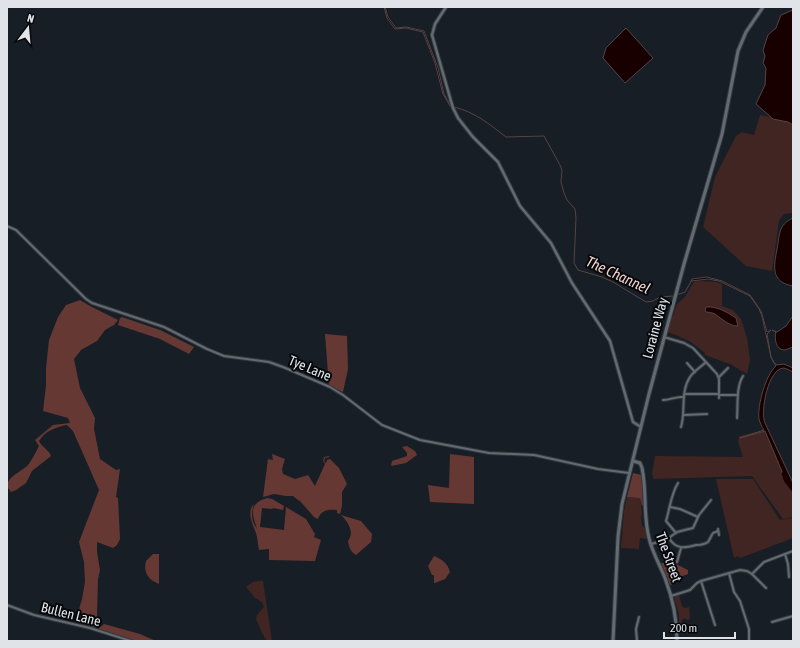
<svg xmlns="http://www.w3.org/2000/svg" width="800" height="648" font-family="'Asap Condensed',sans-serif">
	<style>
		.green { fill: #412522 }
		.forest { fill: #663833 }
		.water { fill: #190000; stroke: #554446 }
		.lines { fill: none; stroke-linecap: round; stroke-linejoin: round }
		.stream { stroke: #554446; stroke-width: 1 }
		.river { stroke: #190000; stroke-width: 4.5 }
		.minor-casing { stroke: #34383e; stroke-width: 4 }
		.tertiary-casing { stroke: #34383e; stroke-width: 4.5 }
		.secondary-casing { stroke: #34383e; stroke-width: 5 }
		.minor { stroke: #626a72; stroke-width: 2 }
		.tertiary { stroke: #626a72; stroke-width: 2.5 }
		.secondary { stroke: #626a72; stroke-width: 3 }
		.labels { text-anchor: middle; stroke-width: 4; stroke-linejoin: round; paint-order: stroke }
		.street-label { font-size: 14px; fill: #e0e4e9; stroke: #06080b }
		.water-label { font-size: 15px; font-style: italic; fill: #f4d2ce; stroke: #06080b }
	</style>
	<rect width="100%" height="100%" fill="#181e25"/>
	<g class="green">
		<path d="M 760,115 L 780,119 L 793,124 L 793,213 L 784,214 L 779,221 L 772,271 L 746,266 L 703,227 L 715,177 L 736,136 L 742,132 L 754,135 Z"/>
		<path d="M 698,281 L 716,282 L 722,284 L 722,306 L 733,310 L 741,319 L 747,338 L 750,360 L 747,374 L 730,364 L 705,355 L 705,353 C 693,342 682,337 667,332 L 677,304 L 685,297 L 694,282 Z"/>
		<path d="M 765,430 L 778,456 L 786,480 L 793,489 L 793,517 L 783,519 L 752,476 L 654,479 L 652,474 L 655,456 L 743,457 L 738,441 L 739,436 Z"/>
		<path d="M 716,479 L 753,479 L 780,520 L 793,518 L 793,538 L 740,558 L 738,556 L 734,558 Z"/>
		<path d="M 627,497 L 640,498 L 642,512 L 641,519 L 642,525 L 645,529 L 647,539 L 640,538 L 639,549 L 621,548 L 624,511 Z"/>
		<path d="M 259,581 L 263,581 L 272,641 L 267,641 L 262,633 L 256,619 L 257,615 L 264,607 L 262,602 L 255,598 L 246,587 L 253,582 Z"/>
		<path d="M 679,595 L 682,606 L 685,608 L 689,607 L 690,618 L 683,627 L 688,620 L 684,618 L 681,622 L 683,623 L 679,627 L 679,615 L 674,597 Z"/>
	</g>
	<g class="forest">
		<path d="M 80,300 L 90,306 L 118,320 L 114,325 L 105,330 L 97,341 L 81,350 L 74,359 L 80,388 L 95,418 L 94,429 L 100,459 L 116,470 L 120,469 L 116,497 L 118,498 L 120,539 L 117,545 L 113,548 L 97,542 L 97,552 L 100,570 L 98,579 L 97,615 L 101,623 L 95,628 L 75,623 L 82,599 L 85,582 L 84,562 L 79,542 L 99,490 L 73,431 L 67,425 C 56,427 45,431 39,441 C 42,447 50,451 51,456 L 32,471 L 26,483 L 16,490 L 11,492 L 8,488 L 7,488 C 7,476 20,473 28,465 C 32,460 36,452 39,446 L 35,440 L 53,425 L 70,423 L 68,418 L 43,411 L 46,385 L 46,368 L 49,340 L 58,317 L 66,305 Z"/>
		<path d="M 122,317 L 160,330 L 194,347 L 189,354 L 160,339 L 118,325 L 120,318 Z"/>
		<path d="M 325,334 L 347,336 L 348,369 L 343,392 L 329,386 Z"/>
		<path d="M 407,446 L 415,451 L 417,455 L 406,463 L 391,466 L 392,461 L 407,456 L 407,453 L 402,447 Z"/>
		<path d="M 272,454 L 285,459 L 282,469 L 283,474 L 295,479 L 308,475 L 315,486 L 325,464 L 323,461 L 324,457 L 329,456 L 329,457 L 325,458 L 324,462 L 326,463 L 327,460 L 330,459 L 339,468 L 347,484 L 342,492 L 342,506 L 340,514 L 337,513 L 337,510 C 328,509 321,510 318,519 L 314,517 L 300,501 L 298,500 L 293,496 L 286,496 L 274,494 L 263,497 L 268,459 L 273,460 Z"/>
		<path d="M 450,454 L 474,457 L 474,504 L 430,502 L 428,485 L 449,488 Z"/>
		<path d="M 633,473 L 642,475 L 643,505 L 642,506 L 640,498 L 627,497 Z"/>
		<path d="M 267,498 L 272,499 L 284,506 L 283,510 L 273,508 L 272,509 L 262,508 L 260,527 L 284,530 L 286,507 L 306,519 L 315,534 L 314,537 L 321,540 L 315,561 L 269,560 L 269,549 L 259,550 C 258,546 258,541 257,537 C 255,527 245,513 254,504 C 251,514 251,520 257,529 C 253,516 247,504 267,498 Z"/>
		<path d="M 341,515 L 361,521 L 372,534 L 371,542 L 356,555 C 351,552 349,548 348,541 C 355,532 348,522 341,515 Z"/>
		<path d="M 153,554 L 159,554 L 159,584 C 148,580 143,572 146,561 Z"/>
		<path d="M 434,556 C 442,559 448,564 450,572 L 445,579 L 435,583 L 434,583 L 434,575 L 432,575 L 428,566 Z"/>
		<path d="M 660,563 L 674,563 L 688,570 L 688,574 L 680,577 L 673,584 L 670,585 Z"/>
		<path d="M 104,624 L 140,634 L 156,641 L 133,641 L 98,629 Z"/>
	</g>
	<g class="water">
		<path d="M 384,7 L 385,7 L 388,17 L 396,28 L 406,27 L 424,31 L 438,68 L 444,94 L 450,104 L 450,106 L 443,94 L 435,63 L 423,32 L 406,28 L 395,29 L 387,18 Z"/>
		<path d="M 793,10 L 793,125 L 788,122 L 773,119 L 756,104 L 765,85 L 766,68 L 763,63 L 765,56 L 763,50 L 768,35 L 776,28 L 781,15 Z"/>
		<path d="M 626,28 L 653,58 L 625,83 L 603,58 L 606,48 Z"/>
		<path d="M 793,218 L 793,286 C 770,282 774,266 777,249 C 780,234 778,225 793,218 Z"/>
		<path d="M 707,277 L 722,281 L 750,295 L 761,311 L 767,332 L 771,330 L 767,334 L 771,357 L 774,363 L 777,365 L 784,364 L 793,368 L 793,372 C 791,371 787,369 784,368 C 768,368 760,412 765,423 L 793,483 L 793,491 L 783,474 L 765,431 L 740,438 L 764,430 C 762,427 760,423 759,419 C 757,406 766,374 776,366 L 771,357 L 762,316 L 759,309 L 750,296 L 719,281 L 708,279 L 691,281 L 692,279 Z"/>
		<path d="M 706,307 C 717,306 727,312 736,318 L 738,326 C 729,326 722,319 715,314 C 713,313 708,312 706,312 L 705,310 Z"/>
		<path d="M 793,316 L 793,347 C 790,348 786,350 784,350 C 776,350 774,338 776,332 L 772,330 L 777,332 L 786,326 Z"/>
	</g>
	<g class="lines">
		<g class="stream">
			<path d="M 454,107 C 475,112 489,124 506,137 L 544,136 L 560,165 L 562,170 L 561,182 L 564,193 L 567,200 L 575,209 L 576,218 L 574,263 L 578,270 L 602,277 L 613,282 L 646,302 L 653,301 L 660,297 L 674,296"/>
			<path d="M 677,295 L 685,292 L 692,280"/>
		</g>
		<path class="river" d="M 784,474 L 786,480 L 793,489"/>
		<g class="minor-casing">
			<g id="minor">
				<path d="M 7,226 L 16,230 L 86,299 L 92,303 L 164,327 L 207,349 L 224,356 L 269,362 L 283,367 L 330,387 L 343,395 L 382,425 L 420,440 L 489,453 L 534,455 L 598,469 L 629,473"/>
				<path d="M 664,337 L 684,343 L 693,348 L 717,374 L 719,379 L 719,398"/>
				<path d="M 687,363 L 695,372"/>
				<path d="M 719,377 L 728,368"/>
				<path d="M 685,394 L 719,394"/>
				<path d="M 719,395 L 738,395"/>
				<path d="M 663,400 C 671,400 676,396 684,397"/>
				<path d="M 684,415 L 707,414"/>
				<path d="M 737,418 C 738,405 736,387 743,376"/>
				<path d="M 681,427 C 686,411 680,392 690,377 C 694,371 701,367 706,362"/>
				<path d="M 670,507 L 680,509 L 698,517"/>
				<path d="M 718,529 L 719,535"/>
				<path d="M 676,533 L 666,521 C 670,508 671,494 678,483"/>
				<path d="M 669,538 C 676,550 685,548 696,545 C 700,545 705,544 708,542 C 710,539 711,536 713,533 L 718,531"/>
				<path d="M 651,544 L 666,540 L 677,532 L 693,528 L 699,515 L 711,500"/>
				<path d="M 785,554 L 788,564 L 789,577"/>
				<path d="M 677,562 L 681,548"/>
				<path d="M 729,573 L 734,592 L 740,601 L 749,629 L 749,641"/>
				<path d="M 752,574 L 766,588"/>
				<path d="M 701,581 L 715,625"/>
				<path d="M 671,596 L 690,590 L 697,583 L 701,581 L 740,570 L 747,571 L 752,574 L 764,562 L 793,551"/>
				<path d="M 7,605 L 34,615 L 90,628 L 131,641"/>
				<path d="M 772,622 L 793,616"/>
				<path d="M 637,641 L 636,629 L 639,617"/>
			</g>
		</g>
		<g class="tertiary-casing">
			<path id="tertiary" d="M 446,7 L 435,24 L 432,35 L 453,108 L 458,118 L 473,137 L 498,162 L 520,206 L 551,243 L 572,283 L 610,341 L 633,422 L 641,427"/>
		</g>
		<g class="secondary-casing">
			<g id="secondary">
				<path d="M 633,461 L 640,463 L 642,468 C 647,491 643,515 649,538 C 652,552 660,565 665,578 C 673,599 677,619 677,641"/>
				<path d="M 613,641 L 618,537 L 622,504 L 649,394 L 684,264 L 722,134 L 738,51 L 746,32 L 763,7"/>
			</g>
		</g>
		<use href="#minor" class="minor"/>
		<use href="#tertiary" class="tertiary"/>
		<use href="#secondary" class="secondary"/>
	</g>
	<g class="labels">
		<g class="street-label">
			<text transform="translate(655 328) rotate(-75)" y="5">Loraine Way</text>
			<text transform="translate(310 368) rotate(23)" y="5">Tye Lane</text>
			<text transform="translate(669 557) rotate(70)" y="5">The Street</text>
			<text transform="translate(71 614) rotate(14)" y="5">Bullen Lane</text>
		</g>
		<g class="water-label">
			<text transform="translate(618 275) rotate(25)" y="5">The Channel</text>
		</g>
	</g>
	<rect width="800" height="648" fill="none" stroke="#e0e4e9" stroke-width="16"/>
	<g transform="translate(28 28) rotate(16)" stroke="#06080b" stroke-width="3" paint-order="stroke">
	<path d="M0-3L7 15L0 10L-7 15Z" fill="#e0e4e9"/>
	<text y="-6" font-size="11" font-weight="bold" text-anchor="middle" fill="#e0e4e9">N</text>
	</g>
	<path d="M664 632v6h71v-6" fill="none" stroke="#e0e4e9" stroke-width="2"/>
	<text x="670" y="632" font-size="12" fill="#e0e4e9" stroke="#06080b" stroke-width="3" paint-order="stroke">200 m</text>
</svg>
